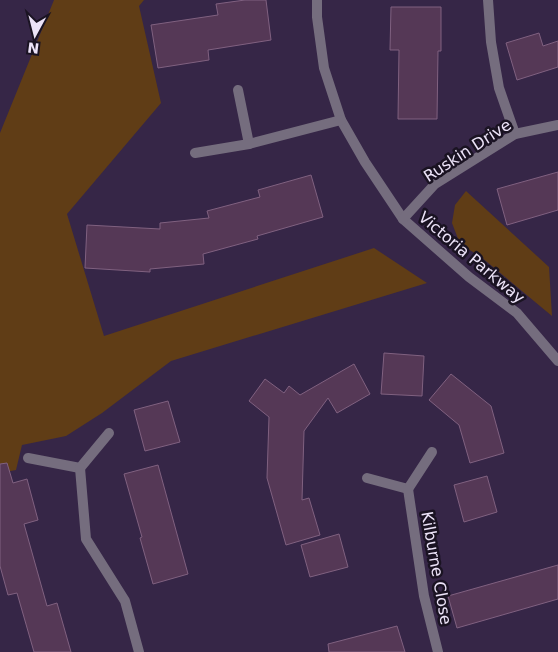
<svg xmlns="http://www.w3.org/2000/svg" width="558" height="652" font-family="'DejaVu Sans',sans-serif">
	<style>
		.green { fill: #603d16 }
		.building { fill: #553856; stroke: #806180 }
		.lines { fill: none; stroke-linecap: round; stroke-linejoin: round }
		.street { stroke: #756d7e; stroke-width: 10 }
		.labels { text-anchor: middle; stroke-width: 5; stroke-linejoin: round; paint-order: stroke }
		.street-label { font-size: 16px; fill: #ece3f8; stroke: #1a1322 }
	</style>
	<rect width="100%" height="100%" fill="#362647"/>
	<g class="green">
		<path d="M 54,0 L 144,0 L 139,6 L 161,103 L 67,214 L 104,336 L 374,248 L 427,283 L 171,361 L 102,413 L 66,436 L 22,445 L 16,470 L 0,473 L 0,133 Z"/>
		<path d="M 466,191 L 549,267 L 552,316 L 481,257 L 460,244 L 452,223 L 455,205 Z"/>
	</g>
	<g class="building">
		<path d="M 245,0 L 266,0 L 271,40 L 208,50 L 209,60 L 158,68 L 151,25 L 218,15 L 216,4 Z"/>
		<path d="M 391,7 L 441,7 L 441,51 L 438,51 L 437,119 L 398,119 L 399,50 L 390,50 Z"/>
		<path d="M 539,33 L 543,46 L 558,41 L 558,67 L 517,80 L 506,43 Z"/>
		<path d="M 558,172 L 558,210 L 507,225 L 497,189 Z"/>
		<path d="M 311,175 L 323,217 L 257,236 L 258,239 L 203,254 L 204,264 L 150,269 L 150,272 L 85,268 L 87,225 L 160,229 L 160,223 L 209,218 L 207,211 L 260,197 L 258,190 Z"/>
		<path d="M 384,353 L 424,356 L 422,396 L 381,394 Z"/>
		<path d="M 354,364 L 370,394 L 337,413 L 328,398 L 304,431 L 302,500 L 309,498 L 320,535 L 286,545 L 267,478 L 269,417 L 249,401 L 265,379 L 284,393 L 289,386 L 300,395 Z"/>
		<path d="M 451,374 L 491,406 L 504,453 L 470,463 L 459,425 L 429,400 Z"/>
		<path d="M 168,401 L 180,442 L 145,451 L 134,410 Z"/>
		<path d="M 7,463 L 13,483 L 27,479 L 38,520 L 24,524 L 47,606 L 57,603 L 71,652 L 34,652 L 17,593 L 8,595 L 0,566 L 0,464 Z"/>
		<path d="M 158,465 L 188,574 L 153,584 L 140,538 L 142,537 L 124,474 Z"/>
		<path d="M 487,476 L 497,512 L 464,522 L 454,485 Z"/>
		<path d="M 339,534 L 348,567 L 310,577 L 301,545 Z"/>
		<path d="M 558,565 L 558,599 L 457,628 L 448,596 Z"/>
		<path d="M 397,626 L 405,652 L 329,652 L 328,644 Z"/>
	</g>
	<g class="lines">
		<g class="street">
			<path d="M 317,0 L 317,17 L 324,68 L 341,120 L 365,162 L 403,219 L 469,277 L 517,313 L 558,361"/>
			<path d="M 488,0 L 491,42 L 499,88 L 515,134"/>
			<path d="M 238,90 L 249,144"/>
			<path d="M 195,153 L 249,144 L 341,120"/>
			<path d="M 403,219 L 435,184 L 515,134 L 558,125"/>
			<path d="M 28,458 L 80,468 L 109,433"/>
			<path d="M 80,468 L 86,539 L 125,601 L 139,652"/>
			<path d="M 367,478 L 408,489 L 432,452"/>
			<path d="M 408,489 L 424,596 L 438,652"/>
		</g>
	</g>
	<g class="labels">
		<g class="street-label">
			<text transform="translate(467 150) rotate(-33)" y="6">Ruskin Drive</text>
			<text transform="translate(472 257) rotate(40)" y="6">Victoria Parkway</text>
			<text transform="translate(437 568) rotate(80)" y="6">Kilburne Close</text>
		</g>
	</g>
	<g transform="translate(35 35) rotate(187)" stroke="#1a1322" stroke-width="4" paint-order="stroke">
	<path d="M0-4L9 19L0 12L-9 19Z" fill="#ece3f8"/>
	<text y="-8" font-size="14" font-weight="bold" text-anchor="middle" fill="#ece3f8">N</text>
	</g>
</svg>
